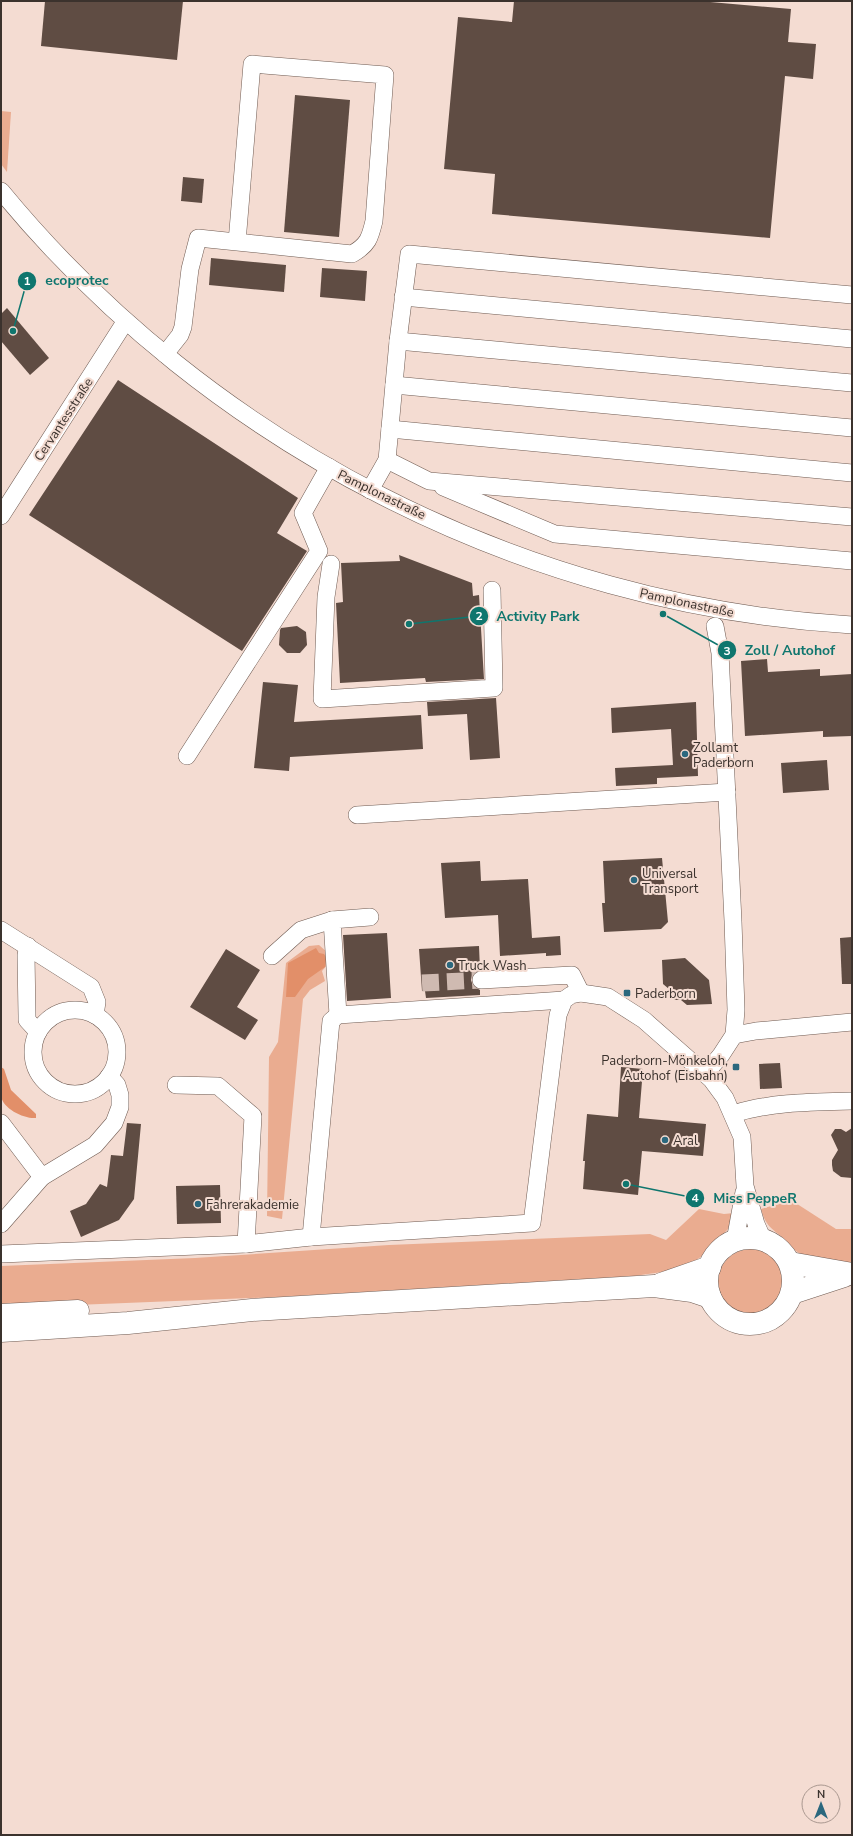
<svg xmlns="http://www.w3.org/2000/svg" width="853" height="1836" font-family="'Nunito Sans',sans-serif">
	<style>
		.green { fill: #eaac90 }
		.water { fill: #e28f69 }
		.building { fill: #5f4c43 }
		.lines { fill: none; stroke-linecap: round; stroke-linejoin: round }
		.minor-tunnel { stroke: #cfbab1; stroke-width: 17; stroke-dasharray: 17 8; stroke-linecap: butt }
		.minor-casing { stroke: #6f5b52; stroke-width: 18 }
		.major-casing { stroke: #6f5b52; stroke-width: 23 }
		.highway-casing { stroke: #6f5b52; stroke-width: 23 }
		.minor { stroke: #fff; stroke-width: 17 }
		.major { stroke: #fff; stroke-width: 22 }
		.highway { stroke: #fff; stroke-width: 22 }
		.poi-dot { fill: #2b687e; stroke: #f4dcd2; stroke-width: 1.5 }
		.labels { text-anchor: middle; stroke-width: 4; stroke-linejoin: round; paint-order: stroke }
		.street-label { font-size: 13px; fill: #3b322d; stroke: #f4dcd2 }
		.poi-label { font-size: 13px; fill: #3b322d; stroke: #f4dcd2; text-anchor: start }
		.leader { fill: none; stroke: #0f766e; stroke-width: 1.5 }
		.callout-dot { fill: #0f766e; stroke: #f4dcd2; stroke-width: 1.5 }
		.mark-label { font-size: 12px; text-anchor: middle; font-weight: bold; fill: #fff }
		.callout-label { font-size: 14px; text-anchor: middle; font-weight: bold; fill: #0f766e; stroke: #f4dcd2; stroke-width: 4; stroke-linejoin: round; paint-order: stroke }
	</style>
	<rect width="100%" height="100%" fill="#f4dcd2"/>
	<g class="green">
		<path d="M 1,111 L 11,112 L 7,172 L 1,164 Z"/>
		<path d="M 319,945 L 328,953 L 329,963 L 322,971 L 325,981 L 310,990 L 303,999 L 282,1219 L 267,1216 L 269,1057 L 278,1042 L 286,963 L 309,946 Z"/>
		<path d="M 791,1200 L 836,1229 L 852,1229 L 852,1262 C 832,1262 812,1264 796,1251 C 791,1248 788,1241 783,1238 C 770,1227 766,1226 761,1209 Z"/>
		<path d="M 699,1209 L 724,1214 L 734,1213 L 728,1229 L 705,1254 L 683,1269 L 634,1276 L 278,1297 L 1,1308 L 1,1266 L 195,1258 L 389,1245 L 650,1234 L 666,1240 Z"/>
		<circle cx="751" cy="1282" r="33"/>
	</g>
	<g class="water">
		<path d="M 316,948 L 319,953 L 324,954 L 326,957 L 325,967 L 308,979 L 295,997 L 286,997 L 288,963 Z"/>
		<path d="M 1,1067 L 4,1069 L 11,1090 L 36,1114 L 36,1118 C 24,1119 3,1109 1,1096 C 0,1087 1,1076 1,1067 Z"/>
	</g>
	<g class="building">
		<path d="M 45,1 L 183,1 L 177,60 L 41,46 Z"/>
		<path d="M 514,1 L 699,1 L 791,9 L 788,42 L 816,44 L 813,79 L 785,76 L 770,238 L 492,214 L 495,174 L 444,169 L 458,17 L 512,22 Z"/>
		<path d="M 295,95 L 350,100 L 339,237 L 284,232 Z"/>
		<path d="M 183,177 L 204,179 L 202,203 L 181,201 Z"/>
		<path d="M 211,258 L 286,265 L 284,292 L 209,285 Z"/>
		<path d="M 322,268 L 367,271 L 365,301 L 320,297 Z"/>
		<path d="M 7,308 L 49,358 L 30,375 L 1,341 L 1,314 Z"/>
		<path d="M 118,380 L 298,498 L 277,533 L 307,551 L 242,651 L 29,515 Z"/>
		<path d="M 399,555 L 472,583 L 473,596 L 479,595 L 484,679 L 426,682 L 425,678 L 340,683 L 336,603 L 343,602 L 341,563 L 400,561 Z"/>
		<path d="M 297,626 L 306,632 L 307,645 L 300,653 L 287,653 L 279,645 L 280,630 L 281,628 Z"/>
		<path d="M 767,659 L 768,672 L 820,669 L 820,676 L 852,674 L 852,736 L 823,737 L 823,731 L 745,736 L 741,661 Z"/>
		<path d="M 263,682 L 298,685 L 294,722 L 421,715 L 423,749 L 290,757 L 289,771 L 254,768 Z"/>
		<path d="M 496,698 L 500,758 L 470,760 L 467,714 L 428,716 L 427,702 Z"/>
		<path d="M 696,702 L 698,776 L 657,778 L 657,784 L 616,786 L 615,768 L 673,765 L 671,729 L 612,733 L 611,708 Z"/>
		<path d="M 827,760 L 829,790 L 783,793 L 781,763 Z"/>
		<path d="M 662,858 L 668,922 L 661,929 L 604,932 L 602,903 L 605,903 L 603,861 Z"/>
		<path d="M 480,861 L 481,881 L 528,879 L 532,938 L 560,936 L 561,955 L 546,956 L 546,953 L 500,956 L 498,915 L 445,918 L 441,863 Z"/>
		<path d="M 387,933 L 391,998 L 347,1001 L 343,935 Z"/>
		<path d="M 852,937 L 852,984 L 842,984 L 840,938 Z"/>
		<path d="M 479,946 L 480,970 L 472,975 L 471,980 L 473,986 L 480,990 L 480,995 L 426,998 L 425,991 L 422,991 L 419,949 Z"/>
		<path d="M 226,949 L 260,970 L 237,1007 L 258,1020 L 245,1040 L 190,1007 Z"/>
		<path d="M 685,958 L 709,980 L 712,1004 L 687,1005 L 681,1000 L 675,1000 L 669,994 L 669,989 L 663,984 L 662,960 Z"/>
		<path d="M 780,1063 L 782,1088 L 760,1089 L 759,1064 Z"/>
		<path d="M 621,1067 L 643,1069 L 639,1118 L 706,1124 L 703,1156 L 642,1151 L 638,1195 L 583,1189 L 585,1161 L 583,1161 L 587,1114 L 618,1117 Z"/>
		<path d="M 127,1123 L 141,1124 L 134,1199 L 119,1220 L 81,1237 L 70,1211 L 86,1204 L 100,1184 L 107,1187 L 111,1155 L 123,1156 Z"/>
		<path d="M 852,1128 L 852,1178 L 841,1177 L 833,1171 L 832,1165 L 832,1160 L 838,1150 L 831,1135 L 835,1129 L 841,1129 L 846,1132 Z"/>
		<path d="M 220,1185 L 221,1223 L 177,1224 L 176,1186 Z"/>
	</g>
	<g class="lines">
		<path class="minor-tunnel" d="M 422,983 L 481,980"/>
		<g class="minor-casing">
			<g id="minor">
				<path d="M 1,191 C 209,444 524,606 852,625"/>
				<path d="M 403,297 L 852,339"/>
				<path d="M 398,341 L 852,383"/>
				<path d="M 165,354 L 180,335 L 183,327 L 190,269 L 198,238 L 352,254 C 368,245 370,238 374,221 L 385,75 L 252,64 L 237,242"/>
				<path d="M 394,385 L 852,428"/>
				<path d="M 390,429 L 852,473"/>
				<path d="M 387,460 L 429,481 L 852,517"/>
				<path d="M 443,487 L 555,534 L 852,561"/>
				<path d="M 370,490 L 387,460 L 398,341 L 409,254 L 852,295"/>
				<path d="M 1,516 L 125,322"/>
				<path d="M 331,564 L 326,597 L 322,699 L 494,688 L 492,590"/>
				<path d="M 187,756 L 319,551 L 303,513 L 329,467"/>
				<path d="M 357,815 L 727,792"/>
				<path d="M 1,930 L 91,987 L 97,1002 L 95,1015"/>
				<path d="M 28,946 L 26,955 L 27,1016 L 27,1020 L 38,1032"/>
				<path d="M 272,956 L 301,930 L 332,920"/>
				<path d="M 481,980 L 572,975 L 581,993"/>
				<circle cx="75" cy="1052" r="42"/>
				<path d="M 338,1015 L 332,920 L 370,917"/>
				<path d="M 734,1035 L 756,1031 L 852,1022"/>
				<path d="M 706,1073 L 721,1055 L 734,1035 L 736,1010 L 733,921 L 720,653 L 715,626"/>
				<path d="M 176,1085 L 218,1086 L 253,1116 L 246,1244"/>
				<path d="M 733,1114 C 771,1102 812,1102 852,1101"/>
				<path d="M 1,1123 L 42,1177"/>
				<path d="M 1,1224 L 42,1177 L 95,1145 L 114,1123 L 120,1107 L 120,1095 L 117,1085 L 109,1076"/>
				<path d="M 311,1237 L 331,1021 L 338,1015 L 564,1000"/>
				<path d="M 735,1241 L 744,1192"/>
				<path d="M 1,1254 L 246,1244 L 311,1237 L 532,1223 L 558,1015 L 564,1000 L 571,995 L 581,993 L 608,997 L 644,1020 L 711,1079 L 725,1098 L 742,1137 L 745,1186 L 756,1224 L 763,1240"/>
			</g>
		</g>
		<g class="major-casing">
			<g id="major">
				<circle cx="750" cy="1281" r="43"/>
				<path d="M 790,1263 L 852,1274"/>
				<path d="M 792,1293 L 844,1276"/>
			</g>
		</g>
		<g class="highway-casing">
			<g id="highway">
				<path d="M 661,1284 L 710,1267"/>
				<path d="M 1,1315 L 78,1311"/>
				<path d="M 1,1331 L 128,1323 L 252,1310 L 654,1286 L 692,1291 L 710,1297"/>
			</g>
		</g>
		<use href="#minor" class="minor"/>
		<use href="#major" class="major"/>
		<use href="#highway" class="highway"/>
	</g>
	<g class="poi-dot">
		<circle cx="685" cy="754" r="4"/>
		<circle cx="634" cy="880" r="4"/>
		<circle cx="450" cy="965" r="4"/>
		<rect x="623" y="989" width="8" height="8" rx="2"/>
		<rect x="732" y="1063" width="8" height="8" rx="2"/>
		<circle cx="665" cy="1140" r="4"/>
		<circle cx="198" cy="1204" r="4"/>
	</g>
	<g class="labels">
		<g class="street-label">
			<text transform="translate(63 419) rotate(-57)" y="5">Cervantesstraße</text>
			<text transform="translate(382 494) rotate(26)" y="5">Pamplonastraße</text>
			<text transform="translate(687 602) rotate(12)" y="5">Pamplonastraße</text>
		</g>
		<g class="poi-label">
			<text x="693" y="752">Zollamt<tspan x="693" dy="15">Paderborn</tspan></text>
			<text x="642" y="878">Universal<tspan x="642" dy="15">Transport</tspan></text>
			<text x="458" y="970">Truck Wash</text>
			<text x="635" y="998">Paderborn</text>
			<text x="728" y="1065" text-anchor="end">Paderborn-Mönkeloh,<tspan x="728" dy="15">Autohof (Eisbahn)</tspan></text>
			<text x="673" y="1145">Aral</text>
			<text x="206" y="1209">Fahrerakademie</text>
		</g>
	</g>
	<path class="leader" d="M13 331L27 281M409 624L479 616M663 614L727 650M626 1184L695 1198"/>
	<g class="callout-dot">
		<circle cx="13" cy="331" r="4"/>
		<circle cx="409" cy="624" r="4"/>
		<circle cx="663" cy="614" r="4"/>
		<circle cx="626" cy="1184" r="4"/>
		<circle cx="27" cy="281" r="10"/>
		<circle cx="479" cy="616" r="10"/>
		<circle cx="727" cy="650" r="10"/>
		<circle cx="695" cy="1198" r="10"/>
	</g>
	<g class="mark-label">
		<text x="27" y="285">1</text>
		<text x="479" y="620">2</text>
		<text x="727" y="655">3</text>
		<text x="695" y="1202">4</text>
	</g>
	<g class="callout-label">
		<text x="77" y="285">ecoprotec</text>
		<text x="538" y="621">Activity Park</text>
		<text x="790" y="655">Zoll / Autohof</text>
		<text x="755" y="1203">Miss PeppeR</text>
	</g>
	<rect width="853" height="1836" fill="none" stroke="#3b322d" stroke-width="4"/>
	<g transform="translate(821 1804)"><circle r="19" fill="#f4dcd2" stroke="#aa9890"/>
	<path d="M0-3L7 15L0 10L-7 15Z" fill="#2b687e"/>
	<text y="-6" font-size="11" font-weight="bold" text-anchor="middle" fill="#3b322d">N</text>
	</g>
</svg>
